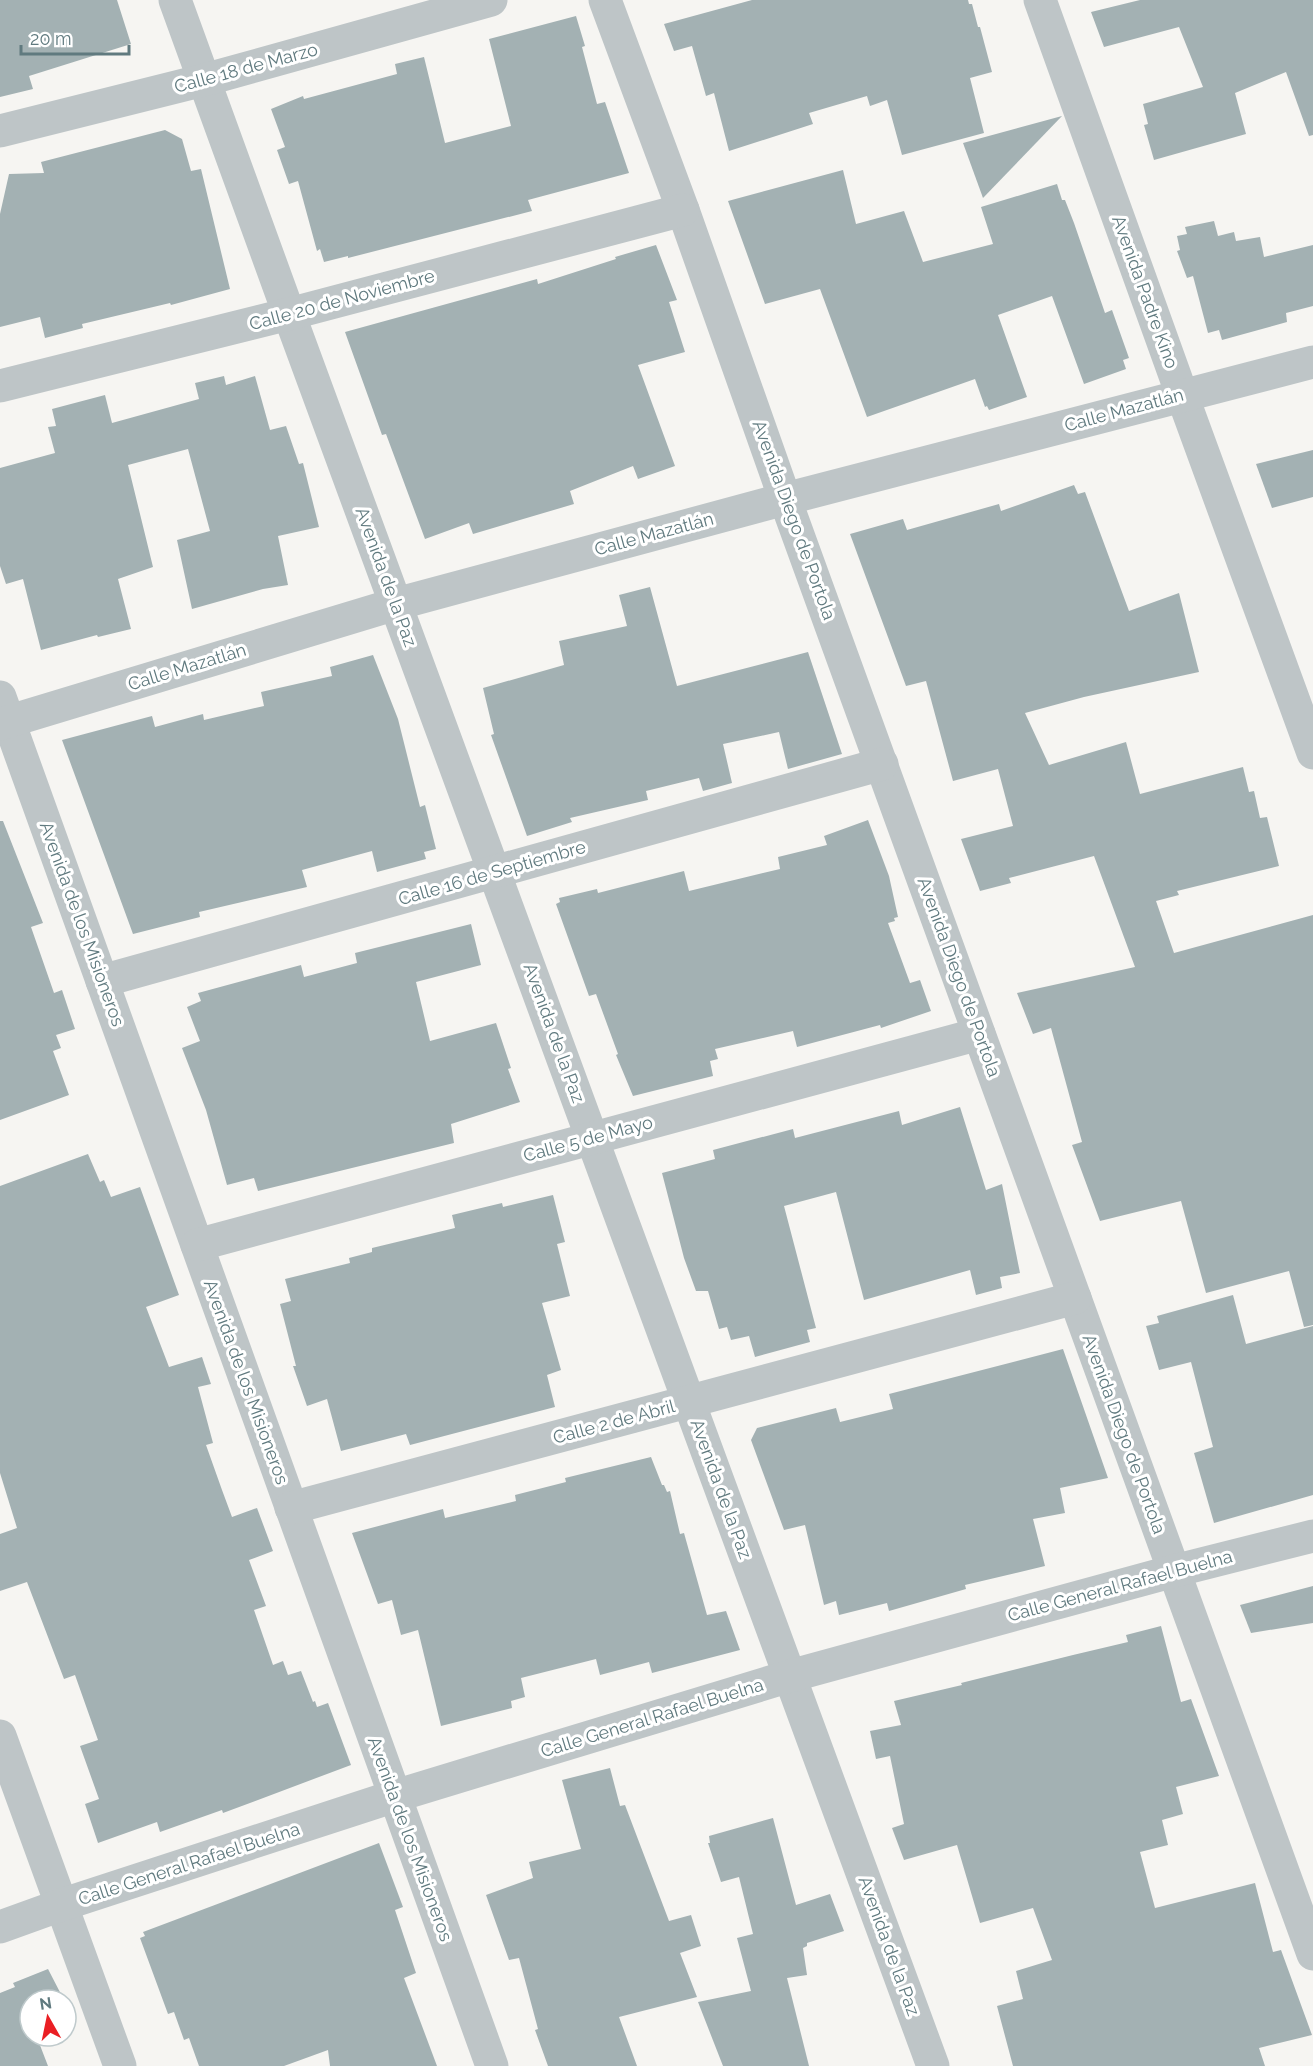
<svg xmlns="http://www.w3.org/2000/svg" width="1313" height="2066" font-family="Raleway,sans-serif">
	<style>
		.building { fill: #a3b1b3 }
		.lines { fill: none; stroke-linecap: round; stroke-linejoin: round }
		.minor { stroke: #bec5c7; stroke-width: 33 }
		.labels { text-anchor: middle; stroke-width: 6; stroke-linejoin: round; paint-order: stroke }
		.street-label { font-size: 18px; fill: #607a7f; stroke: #fff }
	</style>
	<rect width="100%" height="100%" fill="#f6f5f2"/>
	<g class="building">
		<path d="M 0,0 L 117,0 L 131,44 L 29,76 L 33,89 L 0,97 Z"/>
		<path d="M 752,0 L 968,0 L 969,4 L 972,4 L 978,27 L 980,27 L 992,72 L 970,78 L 984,133 L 902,155 L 887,100 L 870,106 L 867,96 L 809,113 L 813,124 L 729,151 L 714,93 L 706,96 L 692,46 L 674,51 L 664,24 Z"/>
		<path d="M 1140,0 L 1313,0 L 1313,135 L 1309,136 L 1286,72 L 1235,93 L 1246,134 L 1154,160 L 1144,125 L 1148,124 L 1143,104 L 1203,87 L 1179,27 L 1104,47 L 1091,12 Z"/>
		<path d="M 576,16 L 585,46 L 582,47 L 597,104 L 605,102 L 629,173 L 528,200 L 532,211 L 348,258 L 348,256 L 324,262 L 320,249 L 317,251 L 298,181 L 289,184 L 277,150 L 285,147 L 271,109 L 303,96 L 304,99 L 397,74 L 395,64 L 424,57 L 445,143 L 511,126 L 489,39 Z"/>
		<path d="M 1062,116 L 983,198 L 963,143 Z"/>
		<path d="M 165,130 L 182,139 L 191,171 L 201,169 L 230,289 L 171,305 L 170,303 L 82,324 L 83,328 L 45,338 L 40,317 L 0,327 L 0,214 L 9,174 L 44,173 L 41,162 Z"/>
		<path d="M 843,170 L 856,224 L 904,211 L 923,262 L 993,244 L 981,207 L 1057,184 L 1062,200 L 1065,200 L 1074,223 L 1105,313 L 1112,310 L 1129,358 L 1123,360 L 1126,369 L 1084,384 L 1052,296 L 998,315 L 1027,397 L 989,410 L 987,406 L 985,407 L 975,379 L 867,417 L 820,289 L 765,304 L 728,201 Z"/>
		<path d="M 1214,221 L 1218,236 L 1234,232 L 1236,241 L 1260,237 L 1264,257 L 1313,245 L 1313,306 L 1286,313 L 1287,322 L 1222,340 L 1219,330 L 1208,333 L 1193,276 L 1187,278 L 1177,251 L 1180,250 L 1177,236 L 1187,234 L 1185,227 Z"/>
		<path d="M 656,245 L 677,300 L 669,302 L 685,352 L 638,365 L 675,466 L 638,479 L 633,466 L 570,491 L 574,504 L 473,534 L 469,523 L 425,539 L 386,434 L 382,435 L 345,332 L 537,279 L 538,284 L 616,259 L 615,257 Z"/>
		<path d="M 224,376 L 226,385 L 255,376 L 270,430 L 286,426 L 299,464 L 303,463 L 319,527 L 278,536 L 288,585 L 263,589 L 192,609 L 177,540 L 210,531 L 188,449 L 128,465 L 153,567 L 118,579 L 131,629 L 98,637 L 97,635 L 41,650 L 23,579 L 6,584 L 0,566 L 0,468 L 55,453 L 48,427 L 56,426 L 52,409 L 105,395 L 112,423 L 199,399 L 195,383 Z"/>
		<path d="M 1313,450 L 1313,497 L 1272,508 L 1256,464 Z"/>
		<path d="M 1074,485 L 1078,494 L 1085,492 L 1129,611 L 1179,593 L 1199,672 L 1084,697 L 1025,713 L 1049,765 L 1126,742 L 1140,794 L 1243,767 L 1249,792 L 1254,791 L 1260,818 L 1267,817 L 1279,866 L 1177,891 L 1179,895 L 1156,901 L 1174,953 L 1313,915 L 1313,1325 L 1304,1327 L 1289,1271 L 1206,1293 L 1181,1201 L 1100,1221 L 1072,1145 L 1082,1142 L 1051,1028 L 1033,1034 L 1017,993 L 1135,967 L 1094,856 L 1009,878 L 1011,883 L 980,891 L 961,839 L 1013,826 L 998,769 L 953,781 L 926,681 L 906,686 L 850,534 L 903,519 L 907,530 L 999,504 L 1001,511 Z"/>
		<path d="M 650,587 L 677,686 L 808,652 L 842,754 L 788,769 L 779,732 L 723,744 L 732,783 L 703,791 L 699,778 L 646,791 L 648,800 L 570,818 L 572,822 L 527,836 L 491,735 L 494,734 L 483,688 L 564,665 L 559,641 L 627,626 L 619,595 Z"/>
		<path d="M 373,655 L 398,719 L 420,807 L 425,805 L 436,849 L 424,852 L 426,859 L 377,872 L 372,851 L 302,870 L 307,887 L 199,912 L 200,917 L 133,934 L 62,740 L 152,716 L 155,727 L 203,714 L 204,720 L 264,706 L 261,692 L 332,676 L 330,667 Z"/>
		<path d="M 868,820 L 889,876 L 898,917 L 894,918 L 895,921 L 888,923 L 910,983 L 920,980 L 931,1011 L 881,1028 L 880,1025 L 797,1047 L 793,1031 L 715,1049 L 718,1059 L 710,1061 L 713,1076 L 633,1096 L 616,1055 L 618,1054 L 596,994 L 589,996 L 556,904 L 560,902 L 559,898 L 597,889 L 598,893 L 684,871 L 689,891 L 780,869 L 778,857 L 827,845 L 824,836 Z"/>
		<path d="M 0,821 L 3,821 L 43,923 L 31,927 L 54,993 L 62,990 L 75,1029 L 56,1035 L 61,1048 L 53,1051 L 69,1095 L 0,1120 Z"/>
		<path d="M 471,924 L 481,965 L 416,982 L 430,1041 L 496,1023 L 511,1068 L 508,1069 L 520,1102 L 451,1124 L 454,1143 L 258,1191 L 254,1178 L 227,1185 L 206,1110 L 182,1048 L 200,1041 L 187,1007 L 201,1001 L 198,993 L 301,965 L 304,977 L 357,963 L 355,953 Z"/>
		<path d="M 960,1107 L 986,1190 L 1002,1184 L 1020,1273 L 1000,1277 L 1002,1288 L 976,1295 L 970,1270 L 864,1300 L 836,1192 L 784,1206 L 816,1328 L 807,1330 L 810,1342 L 755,1357 L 749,1336 L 731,1340 L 727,1327 L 719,1329 L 708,1291 L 696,1291 L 684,1258 L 662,1173 L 715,1159 L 713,1150 L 793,1129 L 795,1138 L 899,1111 L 902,1125 Z"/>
		<path d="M 88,1154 L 100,1182 L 104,1180 L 111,1197 L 140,1187 L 179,1295 L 146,1307 L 169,1367 L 202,1357 L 211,1384 L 198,1387 L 213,1443 L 206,1445 L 222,1490 L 232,1517 L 257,1508 L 273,1551 L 249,1560 L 266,1606 L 254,1610 L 273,1665 L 283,1661 L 288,1675 L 301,1671 L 313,1702 L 315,1701 L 317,1707 L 328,1703 L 351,1765 L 223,1813 L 222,1810 L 160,1832 L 157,1822 L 98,1843 L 85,1804 L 99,1799 L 80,1746 L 98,1740 L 75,1675 L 64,1679 L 27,1582 L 0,1591 L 0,1534 L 17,1528 L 0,1473 L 0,1186 Z"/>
		<path d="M 553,1195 L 565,1242 L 557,1244 L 570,1296 L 542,1303 L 561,1370 L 547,1375 L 555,1407 L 410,1445 L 406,1434 L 341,1451 L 327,1399 L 307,1406 L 293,1366 L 296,1366 L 280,1304 L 291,1301 L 285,1279 L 350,1263 L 349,1258 L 372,1252 L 372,1248 L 455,1228 L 452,1215 L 502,1203 L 503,1207 Z"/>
		<path d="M 1233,1295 L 1246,1344 L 1313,1326 L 1313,1495 L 1214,1523 L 1194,1453 L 1213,1447 L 1191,1362 L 1159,1370 L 1146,1326 L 1159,1323 L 1157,1316 Z"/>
		<path d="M 1063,1349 L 1108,1478 L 1060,1488 L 1065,1513 L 1033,1519 L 1045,1566 L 965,1585 L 966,1589 L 889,1611 L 887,1603 L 839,1615 L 836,1601 L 824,1605 L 805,1525 L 784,1530 L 751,1440 L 757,1428 L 836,1408 L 840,1422 L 893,1409 L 889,1394 Z"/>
		<path d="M 651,1457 L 662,1485 L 664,1485 L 667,1492 L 670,1491 L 680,1534 L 684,1533 L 707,1615 L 726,1611 L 740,1650 L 652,1673 L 649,1662 L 600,1675 L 596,1659 L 521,1678 L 525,1697 L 511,1701 L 512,1708 L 441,1726 L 418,1630 L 401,1635 L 392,1600 L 378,1604 L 352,1533 L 443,1509 L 445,1518 L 516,1501 L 515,1495 L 566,1482 L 565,1478 Z"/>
		<path d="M 1313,1586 L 1313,1623 L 1251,1633 L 1240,1605 Z"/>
		<path d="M 1161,1626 L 1181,1702 L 1191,1699 L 1219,1776 L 1176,1787 L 1183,1814 L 1162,1820 L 1168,1845 L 1140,1852 L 1155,1908 L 1255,1883 L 1273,1952 L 1281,1950 L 1312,2035 L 1259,2048 L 1265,2066 L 1013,2066 L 997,2006 L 1023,1999 L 1016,1971 L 1052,1960 L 1033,1908 L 980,1923 L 957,1845 L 904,1860 L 892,1828 L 904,1824 L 890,1756 L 876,1759 L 870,1731 L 901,1725 L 894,1701 L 962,1685 L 961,1683 L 1073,1655 L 1128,1642 L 1126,1635 Z"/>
		<path d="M 610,1768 L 620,1806 L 625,1805 L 669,1921 L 691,1915 L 701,1946 L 680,1953 L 697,1997 L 619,2017 L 637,2066 L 548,2066 L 535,2030 L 538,2029 L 519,1958 L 509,1960 L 486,1895 L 533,1878 L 529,1862 L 581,1849 L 562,1780 Z"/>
		<path d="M 773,1818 L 796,1905 L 830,1894 L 844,1931 L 807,1943 L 807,1946 L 803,1948 L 807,1975 L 787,1978 L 809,2066 L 723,2066 L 698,2002 L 751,1991 L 737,1938 L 753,1934 L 739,1877 L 721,1882 L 708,1843 L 710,1843 L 709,1836 Z"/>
		<path d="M 379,1843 L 403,1907 L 395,1910 L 416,1973 L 404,1978 L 437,2066 L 330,2066 L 328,2050 L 284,2066 L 199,2066 L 189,2038 L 184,2040 L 174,2012 L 168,2014 L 140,1938 L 145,1936 L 143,1932 Z"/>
		<path d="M 48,1969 L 64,2000 L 30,2000 L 30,2036 L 50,2036 L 38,2040 L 48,2066 L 0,2066 L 0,1993 L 15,1987 L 13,1983 Z"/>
	</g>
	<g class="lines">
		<g class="minor">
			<path d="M 175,0 L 289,314 L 933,2066"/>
			<path d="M 605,0 L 683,210 L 785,499 L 1313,1954"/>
			<path d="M 1040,0 L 1182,395 L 1313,753"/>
			<path d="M 0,131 L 204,80 L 491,0"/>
			<path d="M 0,386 L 289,314 L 683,210"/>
			<path d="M 0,697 L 492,2066"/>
			<path d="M 0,724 L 396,604 L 785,499 L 1313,362"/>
			<path d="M 102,981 L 882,764"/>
			<path d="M 197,1245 L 979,1034"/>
			<path d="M 291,1508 L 1075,1298"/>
			<path d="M 0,1736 L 120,2066"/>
			<path d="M 0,1927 L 61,1905 L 395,1796 L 790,1676 L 1174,1571 L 1313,1536"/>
		</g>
	</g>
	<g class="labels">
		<g class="street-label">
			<text transform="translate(246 68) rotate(-15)" y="6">Calle 18 de Marzo</text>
			<text transform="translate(1145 292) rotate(70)" y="6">Avenida Padre Kino</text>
			<text transform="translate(342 300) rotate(-15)" y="6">Calle 20 de Noviembre</text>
			<text transform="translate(1124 410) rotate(-15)" y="6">Calle Mazatlán</text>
			<text transform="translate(794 520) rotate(70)" y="6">Avenida Diego de Portola</text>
			<text transform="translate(654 534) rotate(-15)" y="6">Calle Mazatlán</text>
			<text transform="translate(386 577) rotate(70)" y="6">Avenida de la Paz</text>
			<text transform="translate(187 667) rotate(-17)" y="6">Calle Mazatlán</text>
			<text transform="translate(492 873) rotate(-16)" y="6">Calle 16 de Septiembre</text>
			<text transform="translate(82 924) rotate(70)" y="6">Avenida de los Misioneros</text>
			<text transform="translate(959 977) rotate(70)" y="6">Avenida Diego de Portola</text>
			<text transform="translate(554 1033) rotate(70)" y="6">Avenida de la Paz</text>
			<text transform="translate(588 1139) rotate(-15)" y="6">Calle 5 de Mayo</text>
			<text transform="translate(246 1382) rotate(70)" y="6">Avenida de los Misioneros</text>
			<text transform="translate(614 1422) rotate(-15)" y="6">Calle 2 de Abril</text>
			<text transform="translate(1124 1434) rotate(70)" y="6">Avenida Diego de Portola</text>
			<text transform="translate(721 1489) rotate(70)" y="6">Avenida de la Paz</text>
			<text transform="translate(1120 1586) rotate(-15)" y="6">Calle General Rafael Buelna</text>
			<text transform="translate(652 1718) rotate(-17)" y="6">Calle General Rafael Buelna</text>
			<text transform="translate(410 1839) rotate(70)" y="6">Avenida de los Misioneros</text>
			<text transform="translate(189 1864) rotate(-18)" y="6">Calle General Rafael Buelna</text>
			<text transform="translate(889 1946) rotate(70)" y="6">Avenida de la Paz</text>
		</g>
	</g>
	<g transform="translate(48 2018) rotate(351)"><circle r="28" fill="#ffffff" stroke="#bfcacc" stroke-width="1.5"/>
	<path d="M0-4.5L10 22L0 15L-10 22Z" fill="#ea1f24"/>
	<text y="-9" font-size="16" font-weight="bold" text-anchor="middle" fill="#607a7f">N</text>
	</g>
	<path d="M21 45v9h108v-9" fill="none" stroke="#607a7f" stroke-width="3"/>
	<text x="30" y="45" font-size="18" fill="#607a7f" stroke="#ffffff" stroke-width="4.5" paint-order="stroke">20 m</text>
</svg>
